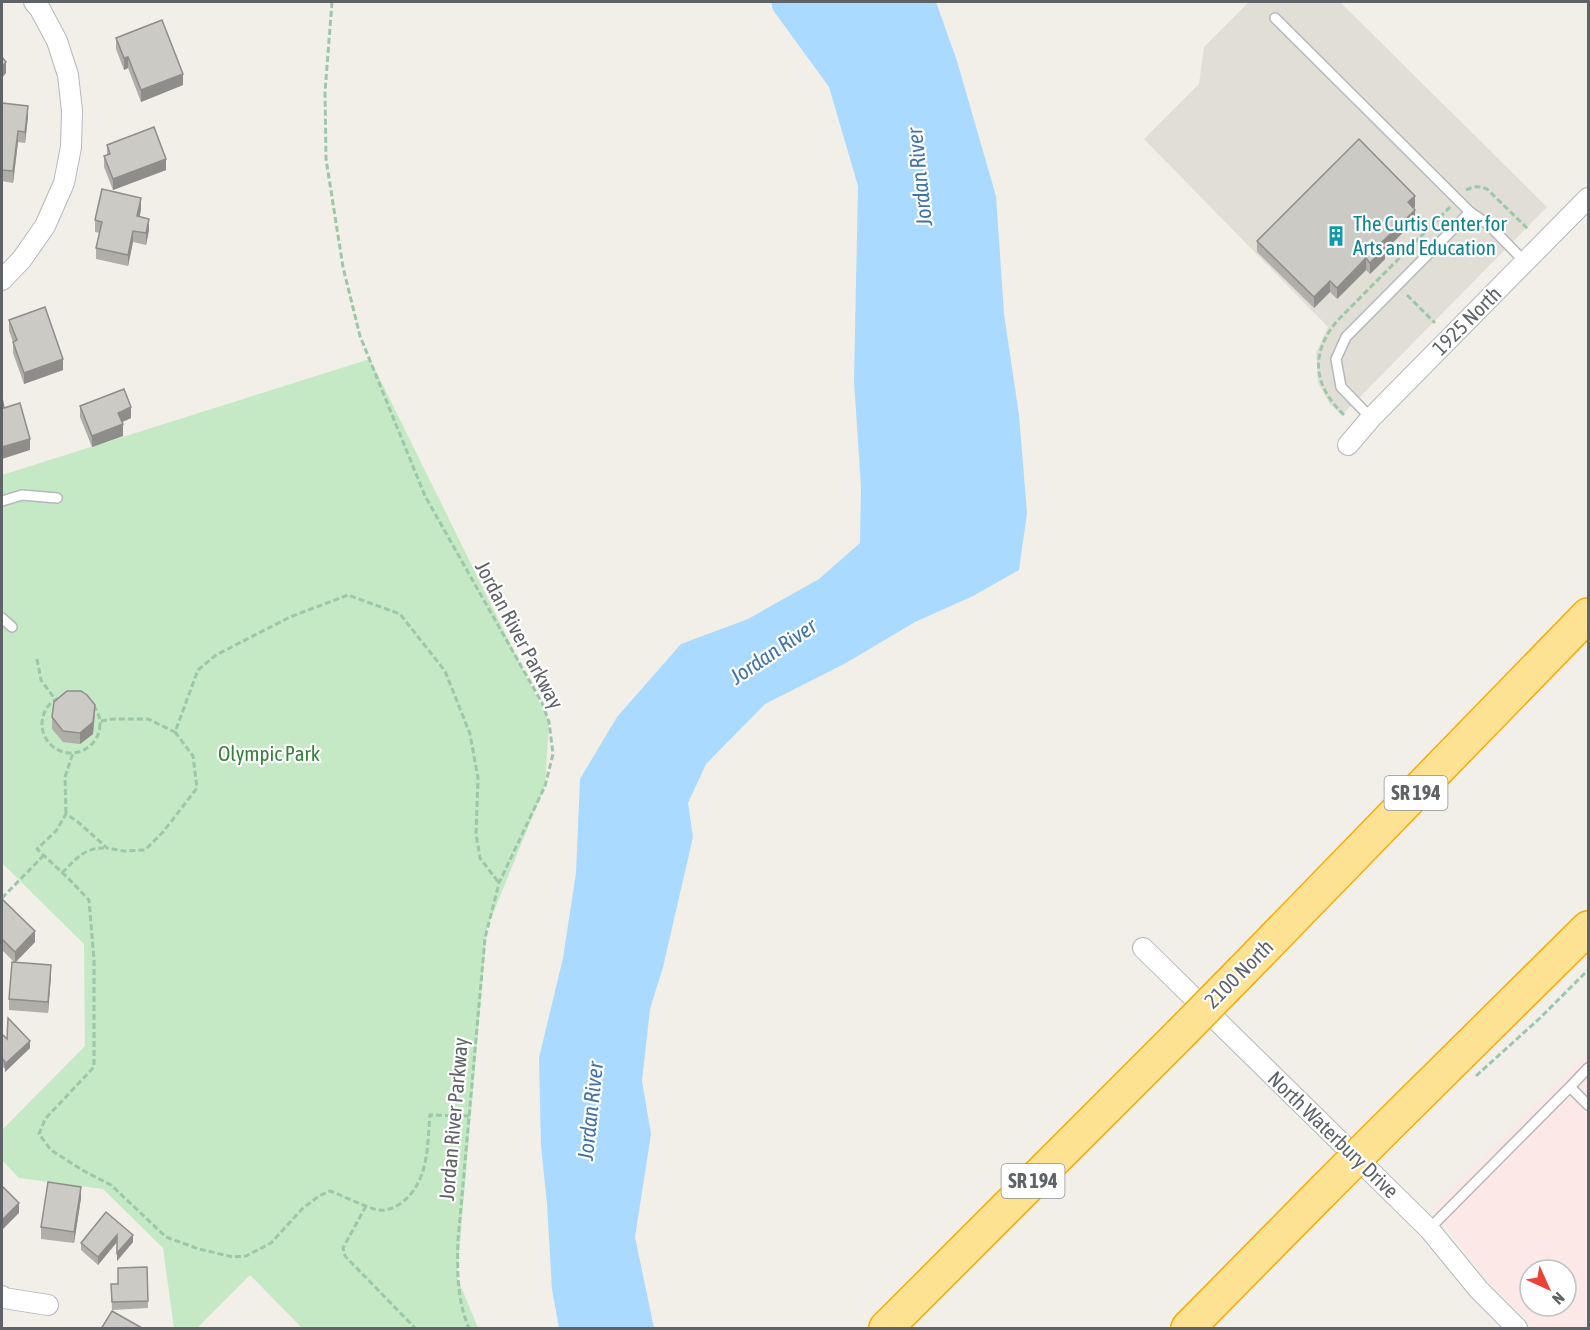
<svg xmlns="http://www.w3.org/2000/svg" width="1590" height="1330" font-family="'Asap Condensed',sans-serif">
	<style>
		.education { fill: #e1ded6 }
		.medical { fill: #fce8e6; fill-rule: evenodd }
		.green { fill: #c5e8c5 }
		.water { fill: #aadaff }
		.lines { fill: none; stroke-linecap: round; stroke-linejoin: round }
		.lane-casing { stroke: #b5b8bc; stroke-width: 12 }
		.street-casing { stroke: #b5b8bc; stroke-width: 22 }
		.highway-casing { stroke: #f9ab00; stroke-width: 36 }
		.path { stroke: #9cc7a9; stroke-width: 3; stroke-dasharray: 6 3; stroke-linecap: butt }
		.lane { stroke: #fff; stroke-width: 9 }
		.street { stroke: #fff; stroke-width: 20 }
		.highway { stroke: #fde293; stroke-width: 33 }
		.highway-bridge-casing { stroke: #f9ab00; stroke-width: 36; stroke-linecap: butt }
		.highway-bridge { stroke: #fde293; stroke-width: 33 }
		.wall { fill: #afaea9 }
		.shaded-wall { fill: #8f8d8a }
		.building { fill: #cccac5; stroke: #8f8d8a; stroke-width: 1.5 }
		.labels { text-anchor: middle; stroke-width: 4.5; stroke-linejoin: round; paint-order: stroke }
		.shield { fill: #fff; stroke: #8f9295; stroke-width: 1.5 }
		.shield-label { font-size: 20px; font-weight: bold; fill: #5f6368 }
		.culture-label { font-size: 21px; fill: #0d838f; stroke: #fff; text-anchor: start }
		.street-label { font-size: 21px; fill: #5f6368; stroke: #fff }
		.park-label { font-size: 21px; fill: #348238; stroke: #fff }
		.water-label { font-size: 22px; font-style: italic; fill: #4174aa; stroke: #fff }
	</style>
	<rect width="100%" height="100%" fill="#f1efe8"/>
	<path class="education" d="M 1249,2 L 1340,2 L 1547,207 L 1342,415 L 1330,404 L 1318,383 L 1316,353 L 1328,327 L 1144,139 L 1199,84 L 1204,47 Z"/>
	<path class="medical" d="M 1588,1053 L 1588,1328 L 1535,1328 L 1492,1285 L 1432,1210 ZM 1530,1270 L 1566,1270 L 1566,1306 L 1530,1306 Z"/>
	<path class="green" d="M 370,359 L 549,722 L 545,786 L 487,928 L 457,1277 L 478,1328 L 302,1328 L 250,1275 L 197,1328 L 174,1328 L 163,1248 L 103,1189 L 19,1178 L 2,1160 L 2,1130 L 85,1046 L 84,944 L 2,863 L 2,475 Z"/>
	<path class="water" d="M 771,2 L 936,2 L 957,61 L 996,196 L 1004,314 L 1019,415 L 1027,513 L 1019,570 L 973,596 L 915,622 L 846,663 L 765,704 L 706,764 L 688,803 L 693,837 L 663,967 L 650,1009 L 642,1081 L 651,1134 L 635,1237 L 654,1328 L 559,1328 L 552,1289 L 547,1204 L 541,1146 L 539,1058 L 563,958 L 576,873 L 580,779 L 617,717 L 681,644 L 748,619 L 819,579 L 860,543 L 861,487 L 854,381 L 858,186 L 829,87 L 773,10 Z"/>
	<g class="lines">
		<g class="lane-casing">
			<g id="lane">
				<path d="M 1275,18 L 1470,212 L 1489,225 L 1525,262"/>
				<path d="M 1371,418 L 1341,387 L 1336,359 L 1346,337 L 1470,212"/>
				<path d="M 2,501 L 22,495 L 57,498"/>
				<path d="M 2,618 L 12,627"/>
				<path d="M 1588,1068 L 1570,1087 L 1588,1105"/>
				<path d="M 1429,1229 L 1570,1087"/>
			</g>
		</g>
		<g class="street-casing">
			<g id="street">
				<path d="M 2,280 L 22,259 L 45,226 L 64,183 L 71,147 L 72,111 L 68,75 L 57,41 L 40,9 L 34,2"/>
				<path d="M 1348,445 L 1371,418 L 1588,198"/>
				<path d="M 1143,948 L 1429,1229 L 1479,1290 L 1517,1328"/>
				<path d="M 2,1296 L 4,1298 L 48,1305"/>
			</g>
		</g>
		<g class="highway-casing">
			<g id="highway">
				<path d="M 1243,970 L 1588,615"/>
				<path d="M 1385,1129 L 1588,928"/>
				<path d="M 886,1328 L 1180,1034"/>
				<path d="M 1188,1328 L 1324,1190"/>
			</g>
		</g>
		<g class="path">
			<path d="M 332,2 L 325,92 L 326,159 L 343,267 L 360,336 L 425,496 L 542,703 L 549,722 L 553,754 L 545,786 L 499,883 L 485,938 L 458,1240 C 457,1269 457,1301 469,1328"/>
			<path d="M 1466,190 C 1474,186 1479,186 1487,189 L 1528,229"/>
			<path d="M 1407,295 L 1435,323"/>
			<path d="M 1344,415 C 1314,386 1309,355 1337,321 L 1450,207"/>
			<path d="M 37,659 L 41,680 L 55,699"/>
			<circle cx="71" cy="724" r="29"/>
			<path d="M 101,721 L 113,719 L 148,719 L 175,732"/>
			<path d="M 66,813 L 65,777 L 73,753"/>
			<path d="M 62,873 C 76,859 85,847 105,848"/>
			<path d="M 2,898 L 44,855"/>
			<path d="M 1476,1076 L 1540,1018 L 1588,970"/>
			<path d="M 469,1116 L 430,1115 C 427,1148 429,1183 400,1204 C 393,1208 387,1211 378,1210 C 362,1206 346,1197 330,1191 L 319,1196 L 303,1208 L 271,1243 L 246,1256 L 233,1257 L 199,1249 L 166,1237 L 111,1185 L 82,1170 L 51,1150 L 39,1134 L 45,1119 L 94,1067 L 94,960 L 89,900 L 68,878 L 37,849 L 56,831 L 66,814 L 77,821 L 107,848 L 124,851 L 145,850 L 163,832 L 197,788 L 193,756 L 175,732 L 198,670 L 216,655 L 290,617 L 348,595 L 400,614 L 445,671 L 470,734 L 478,778 L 476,834 L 480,858 L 499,883"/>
			<path d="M 366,1206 L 343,1248 L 345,1256 L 415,1328"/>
		</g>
		<use href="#lane" class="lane"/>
		<use href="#street" class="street"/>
		<use href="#highway" class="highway"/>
		<g class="highway-bridge-casing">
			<g id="highway-bridge">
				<path d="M 1180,1034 L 1243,970"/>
				<path d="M 1324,1190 L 1385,1129"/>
			</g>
		</g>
		<use href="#highway-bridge" class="highway-bridge"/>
	</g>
	<g class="wall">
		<path d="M 116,38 L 183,85 L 141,102 L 128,68 L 124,70 L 116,49 Z"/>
		<path d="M 2,103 L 28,117 L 25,143 L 18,142 L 13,183 L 2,181 Z"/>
		<path d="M 107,145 L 166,170 L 113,190 L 104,167 L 104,156 L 107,155 Z"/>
		<path d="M 1415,207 L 1414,208 L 1415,221 L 1385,250 L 1385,259 L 1370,274 L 1366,270 L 1337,299 L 1330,292 L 1314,308 L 1257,252 L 1257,241 Z"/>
		<path d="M 141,209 L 140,216 L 149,230 L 146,245 L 133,242 L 128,266 L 96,259 L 96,248 L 100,233 L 95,232 L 95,220 Z"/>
		<path d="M 9,320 L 63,370 L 24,384 L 13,353 L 13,342 L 9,331 Z"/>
		<path d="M 80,406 L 131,418 L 122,422 L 123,436 L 92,447 L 80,417 Z"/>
		<path d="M 95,716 L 93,734 L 80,744 L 63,742 L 52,729 L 52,717 Z"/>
		<path d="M 2,899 L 35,942 L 15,962 L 51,976 L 48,1013 L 9,1010 L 9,999 L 14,962 L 2,950 Z"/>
		<path d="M 2,1034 L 7,1039 L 30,1048 L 5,1072 L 5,1069 L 2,1066 Z"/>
		<path d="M 81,1198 L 74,1243 L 41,1239 L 41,1227 Z"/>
		<path d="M 106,1212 L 133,1235 L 133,1242 L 117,1261 L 117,1242 L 98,1265 L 81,1250 L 81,1243 Z"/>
		<path d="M 147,1267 L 148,1308 L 112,1310 L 111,1284 L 118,1284 Z"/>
	</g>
	<g class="shaded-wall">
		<path d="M 128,57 L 128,68 L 124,70 L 124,58 Z"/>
		<path d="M 6,62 L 6,73 L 2,78 L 2,67 Z"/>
		<path d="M 183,74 L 183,85 L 141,102 L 141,90 Z"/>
		<path d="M 28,106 L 28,117 L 25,143 L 25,132 Z"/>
		<path d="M 18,131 L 18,142 L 13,183 L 13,171 Z"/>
		<path d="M 166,159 L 166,170 L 113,190 L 113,179 Z"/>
		<path d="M 1415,196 L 1415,207 L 1408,214 L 1408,202 Z"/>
		<path d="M 141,198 L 141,209 L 137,227 L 137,216 Z"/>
		<path d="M 1415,210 L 1415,221 L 1385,250 L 1385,259 L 1370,274 L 1370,263 L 1381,243 Z"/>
		<path d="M 149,219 L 149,230 L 146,245 L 146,233 Z"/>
		<path d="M 133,231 L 133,242 L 128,266 L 128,255 Z"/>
		<path d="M 1366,258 L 1366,270 L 1337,299 L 1337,288 Z"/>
		<path d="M 1330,281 L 1330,292 L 1314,308 L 1314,297 Z"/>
		<path d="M 63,359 L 63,370 L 24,384 L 24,373 Z"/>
		<path d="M 131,407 L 131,418 L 118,424 L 118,413 Z"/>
		<path d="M 123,424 L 123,436 L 92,447 L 92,436 Z"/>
		<path d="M 30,439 L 30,450 L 2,459 L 2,447 Z"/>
		<path d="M 95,705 L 93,734 L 80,744 L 80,733 Z"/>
		<path d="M 35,931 L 35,942 L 15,963 L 15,952 Z"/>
		<path d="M 51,965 L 51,976 L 48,1013 L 48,1002 Z"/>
		<path d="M 30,1041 L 30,1048 L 5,1072 L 5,1064 Z"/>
		<path d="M 81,1187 L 81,1198 L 74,1243 L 74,1232 Z"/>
		<path d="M 19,1203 L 19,1213 L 2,1230 L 2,1220 Z"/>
		<path d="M 117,1235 L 117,1242 L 98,1265 L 98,1257 Z"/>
		<path d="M 133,1235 L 133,1242 L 117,1261 L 117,1253 Z"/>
	</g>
	<g class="building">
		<path d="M 162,20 L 183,74 L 141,90 L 128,57 L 124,58 L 116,38 Z"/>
		<path d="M 2,57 L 6,62 L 2,67 Z"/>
		<path d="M 2,103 L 28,106 L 25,132 L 18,131 L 13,171 L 2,170 Z"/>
		<path d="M 154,127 L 166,159 L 113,179 L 104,156 L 110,154 L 107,145 Z"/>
		<path d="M 1359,139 L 1415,196 L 1408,202 L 1415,210 L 1381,243 L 1385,247 L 1370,263 L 1366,258 L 1337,288 L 1330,281 L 1314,297 L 1257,241 Z"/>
		<path d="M 102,189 L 141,198 L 137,216 L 149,219 L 146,233 L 133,231 L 128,255 L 96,248 L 102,222 L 95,220 Z"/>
		<path d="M 45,307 L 63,359 L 24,373 L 13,342 L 17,340 L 9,320 Z"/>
		<path d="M 124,389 L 131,407 L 118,413 L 123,424 L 92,436 L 80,406 Z"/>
		<path d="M 2,398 L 4,408 L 20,403 L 30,439 L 2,447 Z"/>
		<path d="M 67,691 L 81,691 L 87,695 L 95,705 L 93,722 L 80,733 L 63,731 L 52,717 L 54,702 Z"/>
		<path d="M 2,899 L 35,931 L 15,952 L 2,939 Z"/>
		<path d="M 12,962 L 51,965 L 48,1002 L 9,999 Z"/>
		<path d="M 8,1018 L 30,1041 L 5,1064 L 5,1062 L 2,1058 L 2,1034 L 7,1039 Z"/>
		<path d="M 48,1182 L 81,1187 L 74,1232 L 41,1227 Z"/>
		<path d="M 2,1186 L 19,1203 L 2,1220 Z"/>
		<path d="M 106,1212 L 133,1235 L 117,1253 L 117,1235 L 98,1257 L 81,1243 Z"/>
		<path d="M 147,1267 L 148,1301 L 112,1302 L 111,1284 L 118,1284 L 118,1268 Z"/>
		<path d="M 112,1311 L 142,1328 L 142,1329 L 101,1329 Z"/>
	</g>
	<defs>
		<g id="building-bare" transform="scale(1.62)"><path d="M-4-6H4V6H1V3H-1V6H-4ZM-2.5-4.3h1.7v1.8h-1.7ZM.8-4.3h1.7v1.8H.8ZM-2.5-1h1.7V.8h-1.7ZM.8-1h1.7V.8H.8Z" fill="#0f9aa8" stroke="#fff" stroke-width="2.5" paint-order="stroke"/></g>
	</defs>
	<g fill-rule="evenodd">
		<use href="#building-bare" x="1336" y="236"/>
	</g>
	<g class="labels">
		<g class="shield">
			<rect x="1384.5" y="776" width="63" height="34" rx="4.5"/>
			<rect x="1001.5" y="1164" width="63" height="34" rx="4.5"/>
		</g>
		<g class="shield-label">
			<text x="1416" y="800">SR 194</text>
			<text x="1033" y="1188">SR 194</text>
		</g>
		<g class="culture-label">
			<text x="1353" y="231">The Curtis Center for<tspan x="1353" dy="24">Arts and Education</tspan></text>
		</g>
		<g class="street-label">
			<text transform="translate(1467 321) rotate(-45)" y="7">1925 North</text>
			<text transform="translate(519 635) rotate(62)" y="7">Jordan River Parkway</text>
			<text transform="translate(1239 974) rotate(-45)" y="7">2100 North</text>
			<text transform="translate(454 1119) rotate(-85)" y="7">Jordan River Parkway</text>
			<text transform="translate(1333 1135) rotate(44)" y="7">North Waterbury Drive</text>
		</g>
		<g class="park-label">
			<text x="269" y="761">Olympic Park</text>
		</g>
		<g class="water-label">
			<text transform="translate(919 177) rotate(-96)" y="8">Jordan River</text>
			<text transform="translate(773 651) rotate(-34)" y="8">Jordan River</text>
			<text transform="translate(590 1111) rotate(-84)" y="8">Jordan River</text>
		</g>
	</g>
	<rect width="1590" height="1330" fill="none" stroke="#5f6368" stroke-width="6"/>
	<g transform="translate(1548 1288) rotate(135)"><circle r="28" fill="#ffffff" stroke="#bfc1c3" stroke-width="1.5"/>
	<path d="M0-4.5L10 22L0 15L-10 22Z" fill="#ea4335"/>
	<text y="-9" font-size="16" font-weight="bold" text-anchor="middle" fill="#5f6368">N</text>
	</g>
</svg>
